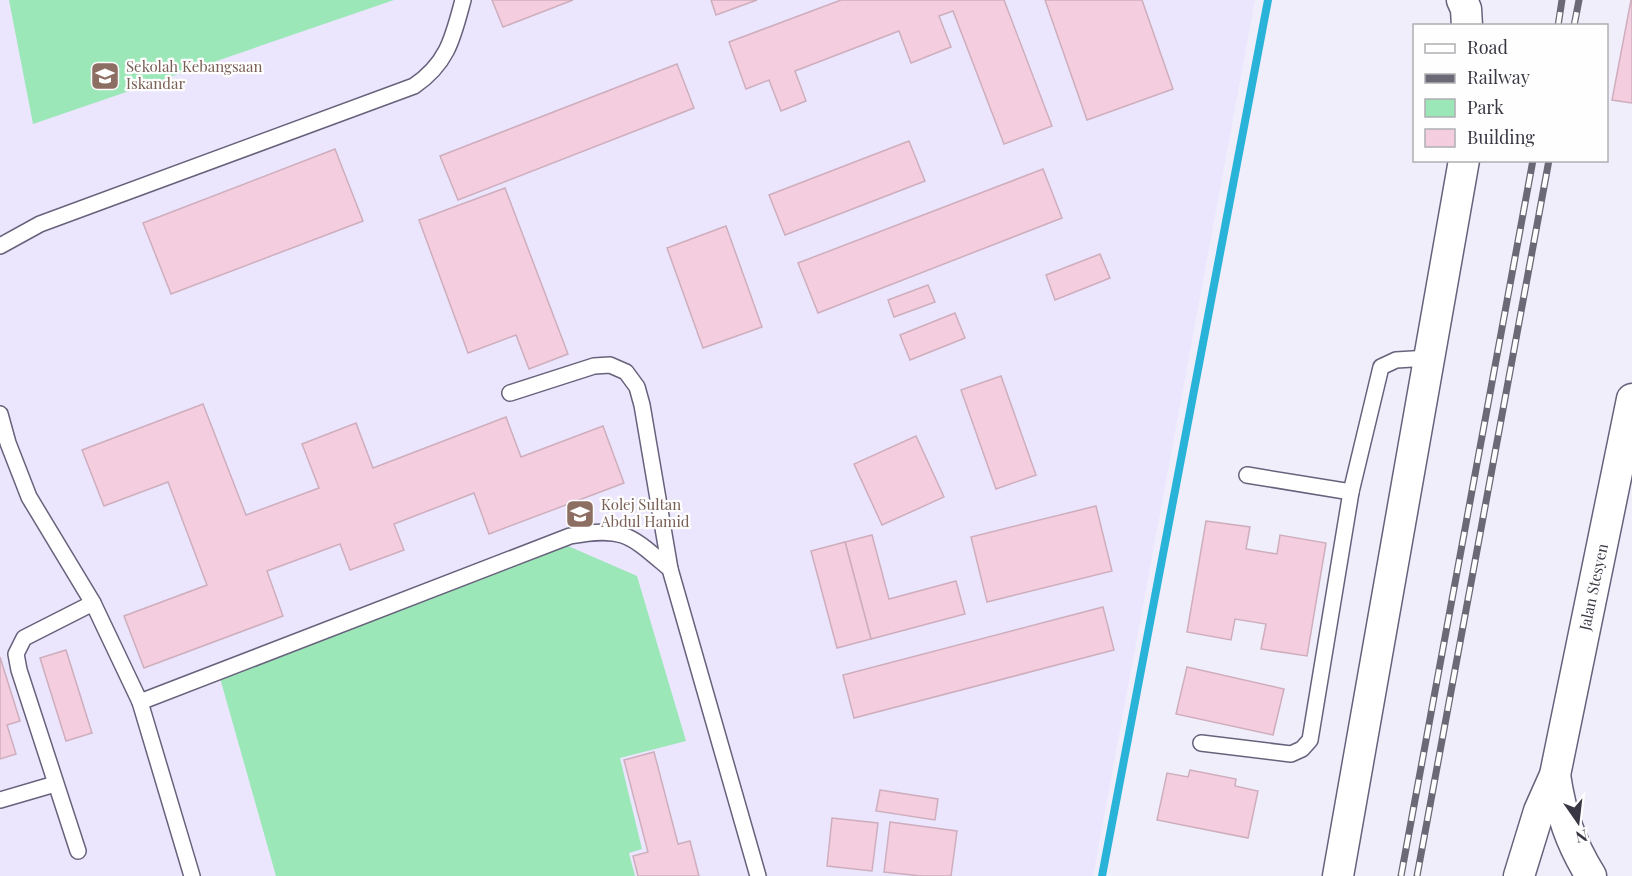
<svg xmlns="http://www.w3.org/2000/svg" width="1632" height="876" font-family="'Playfair Display',serif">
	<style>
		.built { fill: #ebe6fd }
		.green { fill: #9be7b8 }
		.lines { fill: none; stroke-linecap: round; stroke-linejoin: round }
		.stream { stroke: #2ab3d9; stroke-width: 8 }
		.building { fill: #f4cddf; stroke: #ceaebd; stroke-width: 1.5 }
		.service-casing { stroke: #68617c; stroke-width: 18 }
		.minor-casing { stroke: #68617c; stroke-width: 33 }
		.service { stroke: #fff; stroke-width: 15 }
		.minor { stroke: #fff; stroke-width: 30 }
		.rail-casing { stroke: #6b6975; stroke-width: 7 }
		.rail { stroke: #fefefe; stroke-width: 4.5; stroke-dasharray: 14; stroke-linecap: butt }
		.labels { text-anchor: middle; stroke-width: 4.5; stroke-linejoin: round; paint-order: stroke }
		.education-label { font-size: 15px; fill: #785e54; stroke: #fefefe; text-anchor: start }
		.street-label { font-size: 15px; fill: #393743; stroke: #fefefe }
	</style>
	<rect width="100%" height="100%" fill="#f1eefb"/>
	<path class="built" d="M 0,0 L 1255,0 L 1093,876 L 0,876 Z"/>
	<g class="green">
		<path d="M 9,0 L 394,0 L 33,124 Z"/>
		<path d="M 568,546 L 637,576 L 686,741 L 620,758 L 642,849 L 629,853 L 635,876 L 276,876 L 220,678 Z"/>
	</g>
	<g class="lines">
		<path class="stream" d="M 1102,876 L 1268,0"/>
	</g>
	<g class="building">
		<path d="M 492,0 L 573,0 L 503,27 Z"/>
		<path d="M 711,0 L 757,0 L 716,15 Z"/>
		<path d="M 841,0 L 1004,0 L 1052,126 L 1004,144 L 953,11 L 939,16 L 951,47 L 911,63 L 899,31 L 795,71 L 806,101 L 781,111 L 769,80 L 746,89 L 729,42 Z"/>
		<path d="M 1045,0 L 1142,0 L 1173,89 L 1087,120 Z"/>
		<path d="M 1631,0 L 1632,0 L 1632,103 L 1612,100 Z"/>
		<path d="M 677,64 L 694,108 L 458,200 L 440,156 Z"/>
		<path d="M 909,141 L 925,181 L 785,235 L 769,195 Z"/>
		<path d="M 335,149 L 363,221 L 171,294 L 143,223 Z"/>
		<path d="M 1043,169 L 1062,218 L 818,313 L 798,263 Z"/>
		<path d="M 505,188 L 568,354 L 529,369 L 516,335 L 468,353 L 419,220 Z"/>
		<path d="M 726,226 L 762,327 L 703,348 L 667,248 Z"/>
		<path d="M 1100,254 L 1110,278 L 1055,300 L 1046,275 Z"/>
		<path d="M 928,285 L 935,302 L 894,317 L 888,300 Z"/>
		<path d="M 955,313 L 965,338 L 910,360 L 900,335 Z"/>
		<path d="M 1001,376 L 1036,475 L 996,489 L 961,390 Z"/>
		<path d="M 203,404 L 246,515 L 319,488 L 302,444 L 356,423 L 373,468 L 506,417 L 521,457 L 603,426 L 624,483 L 489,534 L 474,493 L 394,524 L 404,550 L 350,570 L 340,544 L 267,571 L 283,616 L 144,668 L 124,616 L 207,585 L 168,482 L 104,506 L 82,450 Z"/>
		<path d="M 916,436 L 944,497 L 882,525 L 854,464 Z"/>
		<path d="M 1096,506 L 1112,571 L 987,602 L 971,537 Z"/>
		<path d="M 1206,521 L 1250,527 L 1246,549 L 1277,554 L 1280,535 L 1326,543 L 1307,656 L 1261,649 L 1266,624 L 1235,619 L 1231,640 L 1187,632 Z"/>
		<path d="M 872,535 L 889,599 L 956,581 L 965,614 L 871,639 L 845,542 Z"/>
		<path d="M 845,542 L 871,639 L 837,648 L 811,551 Z"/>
		<path d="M 1103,607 L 1114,650 L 854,718 L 843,675 Z"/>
		<path d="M 66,650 L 92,733 L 66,741 L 40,658 Z"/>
		<path d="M 0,657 L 20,721 L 7,725 L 16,754 L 0,759 Z"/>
		<path d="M 1187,667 L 1284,689 L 1273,735 L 1176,714 Z"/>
		<path d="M 654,752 L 678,844 L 690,841 L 699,876 L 638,876 L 633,856 L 648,852 L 624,760 Z"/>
		<path d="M 1190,770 L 1236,779 L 1235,786 L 1258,791 L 1248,838 L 1157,820 L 1167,773 L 1188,777 Z"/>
		<path d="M 880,790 L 938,799 L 935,820 L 876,811 Z"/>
		<path d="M 832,818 L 878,823 L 872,871 L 827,866 Z"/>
		<path d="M 890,822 L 957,831 L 951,876 L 921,876 L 884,872 Z"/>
	</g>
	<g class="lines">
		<g class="service-casing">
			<g id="service">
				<path d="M 0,246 L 40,224 L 414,86 C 448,63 453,37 463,0"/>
				<path d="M 510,393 L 594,366 L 610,365 L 626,372 L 637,387 L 642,405 L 670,569"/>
				<path d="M 0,414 L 8,443 L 29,497 L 93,603 L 140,702"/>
				<path d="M 1247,475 L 1351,492 L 1381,367 L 1396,360 L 1429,358"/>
				<path d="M 1201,743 L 1291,754 L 1302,749 L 1310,740 L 1351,492"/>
				<path d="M 0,800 L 55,784"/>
				<path d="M 78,851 L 19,670 L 16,654 L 24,638 L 93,603"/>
				<path d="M 192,876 L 140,702 L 570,536 C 624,526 630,535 670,569 L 758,876"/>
			</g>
		</g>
		<g class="minor-casing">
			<g id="minor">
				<path d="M 1462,0 L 1466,9 L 1467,26"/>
				<path d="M 1555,775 C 1561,814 1570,842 1591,876"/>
				<path d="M 1338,876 L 1464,160"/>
				<path d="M 1519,876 L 1539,811 L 1555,775 L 1632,399"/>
			</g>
		</g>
		<use href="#service" class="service"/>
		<use href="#minor" class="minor"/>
		<g class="rail-casing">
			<g id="rail">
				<path d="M 1558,26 L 1562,0"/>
				<path d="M 1574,26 L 1579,0"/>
				<path d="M 1401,876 L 1533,160"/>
				<path d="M 1417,876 L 1549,160"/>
			</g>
		</g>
		<use href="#rail" class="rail"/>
	</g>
	<defs>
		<g id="school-square" transform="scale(1.5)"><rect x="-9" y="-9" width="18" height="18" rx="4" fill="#8d6e63" stroke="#fefefe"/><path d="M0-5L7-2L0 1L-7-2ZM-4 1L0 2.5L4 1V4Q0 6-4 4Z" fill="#fff"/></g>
	</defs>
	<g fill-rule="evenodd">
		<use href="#school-square" x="105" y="76"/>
		<use href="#school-square" x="580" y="514"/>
	</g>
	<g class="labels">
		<g class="education-label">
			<text x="126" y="72">Sekolah Kebangsaan<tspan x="126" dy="17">Iskandar</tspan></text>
			<text x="601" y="510">Kolej Sultan<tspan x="601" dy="17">Abdul Hamid</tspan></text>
		</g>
		<g class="street-label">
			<text transform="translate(1594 587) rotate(-78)" y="5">Jalan Stesyen</text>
		</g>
	</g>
	<rect x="1413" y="24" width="195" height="138" fill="#fefefe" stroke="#afaeb3" stroke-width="1.5"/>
	<rect x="1425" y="44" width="30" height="9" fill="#ffffff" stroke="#afaeb3" stroke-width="1.5"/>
	<text x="1467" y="54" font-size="18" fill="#393743">Road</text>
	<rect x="1425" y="74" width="30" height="9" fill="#6b6975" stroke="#afaeb3" stroke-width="1.5"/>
	<text x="1467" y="84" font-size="18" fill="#393743">Railway</text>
	<rect x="1425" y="99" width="30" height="18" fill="#9be7b8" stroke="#afaeb3" stroke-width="1.5"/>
	<text x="1467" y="114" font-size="18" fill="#393743">Park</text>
	<rect x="1425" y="129" width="30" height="18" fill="#f4cddf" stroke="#afaeb3" stroke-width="1.5"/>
	<text x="1467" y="144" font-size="18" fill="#393743">Building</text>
	<g transform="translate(1578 822) rotate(166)" stroke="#fefefe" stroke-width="4.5" paint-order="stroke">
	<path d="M0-4.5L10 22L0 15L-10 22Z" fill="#393743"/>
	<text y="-9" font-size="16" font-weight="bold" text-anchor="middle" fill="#393743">N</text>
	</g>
</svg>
